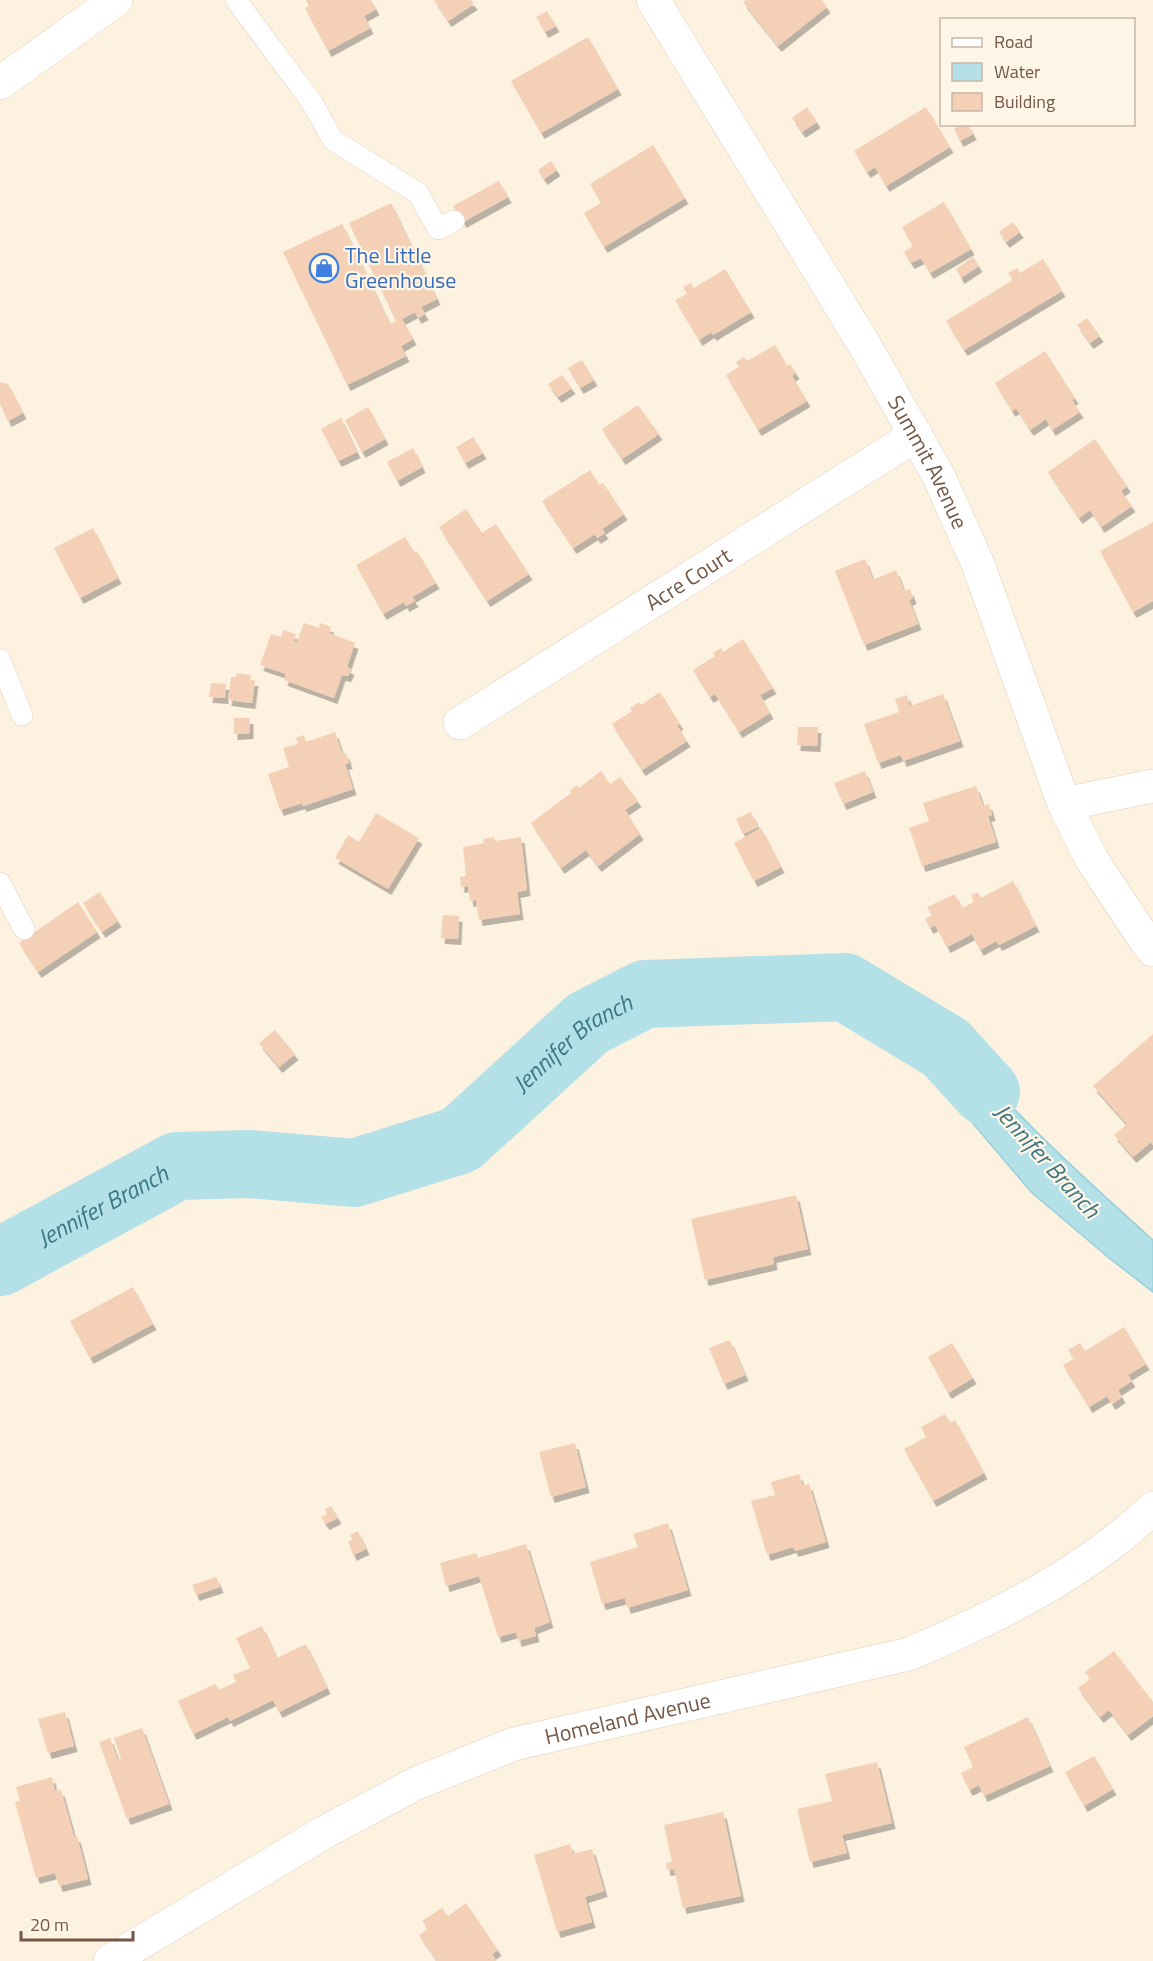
<svg xmlns="http://www.w3.org/2000/svg" width="1153" height="1961" font-family="'Titillium Web',sans-serif">
	<style>
		.water { fill: #b4e0e8; stroke: #9acfda; stroke-width: 1.5 }
		.lines { fill: none; stroke-linecap: round; stroke-linejoin: round }
		.river { stroke: #b4e0e8; stroke-width: 68 }
		.building { fill: #f4d0b6; filter: url(#shadow) }
		.service-casing { stroke: #e2cebc; stroke-width: 22 }
		.minor-casing { stroke: #e2cebc; stroke-width: 34 }
		.secondary-casing { stroke: #e9d1bb; stroke-width: 34 }
		.service { stroke: #fff; stroke-width: 21 }
		.minor { stroke: #fff; stroke-width: 33 }
		.secondary { stroke: #fff; stroke-width: 33 }
		.labels { text-anchor: middle; stroke-width: 4.5; stroke-linejoin: round; paint-order: stroke }
		.shop-label { font-size: 22px; fill: #366cbe; stroke: #fff6e8; text-anchor: start }
		.street-label { font-size: 22px; fill: #755746; stroke: #fff6e8 }
		.water-label { font-size: 24px; font-style: italic; fill: #3c7783; stroke: #fff6e8 }
	</style>
	<defs>
		<filter id="shadow"><feDropShadow dx="3.5" dy="6" stdDeviation="0" flood-color="#0004"/></filter>
	</defs>
	<rect width="100%" height="100%" fill="#fdf2e0"/>
	<path class="water" d="M 916,1003 C 945,1017 960,1050 981,1073 C 1034,1133 1093,1186 1153,1240 L 1153,1292 L 1109,1258 L 1031,1192 L 943,1088 L 921,1046 L 916,1021 Z"/>
	<g class="lines">
		<path class="river" id="s1" d="M 0,1262 L 177,1166 L 249,1164 L 354,1173 L 460,1140 L 588,1023 L 645,994 L 845,987 L 946,1048 L 986,1092"/>
	</g>
	<g class="building">
		<path d="M 306,0 L 371,0 L 376,9 L 364,16 L 370,28 L 328,51 L 305,8 L 309,6 Z"/>
		<path d="M 434,0 L 471,0 L 474,4 L 448,21 Z"/>
		<path d="M 746,0 L 822,0 L 827,7 L 778,46 L 743,2 Z"/>
		<path d="M 547,11 L 556,26 L 545,32 L 536,17 Z"/>
		<path d="M 588,37 L 618,89 L 541,133 L 511,81 Z"/>
		<path d="M 807,107 L 817,122 L 802,132 L 792,118 Z"/>
		<path d="M 926,107 L 950,147 L 886,186 L 875,167 L 867,172 L 854,151 Z"/>
		<path d="M 963,124 L 968,124 L 973,134 L 960,141 L 954,129 Z"/>
		<path d="M 653,145 L 685,198 L 604,247 L 584,213 L 601,203 L 590,184 Z"/>
		<path d="M 551,161 L 557,170 L 544,179 L 538,170 Z"/>
		<path d="M 499,181 L 508,197 L 463,222 L 453,206 Z"/>
		<path d="M 944,202 L 971,249 L 930,273 L 921,258 L 911,263 L 904,252 L 913,246 L 902,227 Z"/>
		<path d="M 391,203 L 437,299 L 421,307 L 425,314 L 418,318 L 415,312 L 402,319 L 413,339 L 401,346 L 406,356 L 347,385 L 283,252 L 342,224 L 390,324 L 396,321 L 349,223 Z"/>
		<path d="M 1013,222 L 1020,232 L 1006,242 L 999,232 Z"/>
		<path d="M 973,257 L 979,266 L 961,278 L 956,269 Z"/>
		<path d="M 1043,259 L 1062,291 L 964,350 L 946,321 L 1013,280 L 1008,273 L 1017,268 L 1020,273 Z"/>
		<path d="M 725,269 L 751,312 L 713,335 L 711,332 L 699,340 L 675,300 L 687,294 L 683,287 L 691,283 L 694,288 Z"/>
		<path d="M 1087,318 L 1100,336 L 1090,343 L 1077,325 Z"/>
		<path d="M 775,345 L 787,366 L 790,364 L 796,373 L 792,376 L 807,401 L 758,430 L 726,375 L 739,367 L 736,362 L 744,357 L 747,361 Z"/>
		<path d="M 1045,351 L 1075,398 L 1072,400 L 1080,412 L 1052,430 L 1046,419 L 1030,430 L 1016,408 L 1012,411 L 995,383 Z"/>
		<path d="M 582,360 L 594,380 L 580,388 L 568,368 Z"/>
		<path d="M 562,375 L 572,388 L 558,397 L 548,384 Z"/>
		<path d="M 0,382 L 8,384 L 23,413 L 8,421 L 0,404 Z"/>
		<path d="M 638,405 L 659,434 L 622,459 L 602,429 Z"/>
		<path d="M 368,407 L 385,439 L 362,452 L 345,420 Z"/>
		<path d="M 341,418 L 357,452 L 338,461 L 321,429 Z"/>
		<path d="M 473,437 L 483,453 L 465,463 L 456,447 Z"/>
		<path d="M 1095,439 L 1127,486 L 1121,491 L 1132,506 L 1101,527 L 1090,510 L 1079,518 L 1048,472 Z"/>
		<path d="M 413,448 L 422,467 L 397,481 L 387,462 Z"/>
		<path d="M 590,470 L 599,485 L 603,483 L 624,514 L 602,529 L 605,533 L 597,538 L 595,534 L 573,548 L 542,501 Z"/>
		<path d="M 466,509 L 482,533 L 496,524 L 529,574 L 487,601 L 439,527 Z"/>
		<path d="M 1153,522 L 1153,601 L 1133,612 L 1100,551 Z"/>
		<path d="M 93,528 L 118,578 L 80,598 L 54,548 Z"/>
		<path d="M 405,537 L 414,552 L 417,551 L 436,583 L 412,597 L 415,601 L 406,606 L 404,602 L 383,614 L 356,565 Z"/>
		<path d="M 865,559 L 873,580 L 896,570 L 904,591 L 910,589 L 913,598 L 909,600 L 918,624 L 864,645 L 835,571 Z"/>
		<path d="M 304,623 L 319,628 L 320,623 L 331,627 L 329,633 L 355,643 L 347,667 L 351,669 L 348,676 L 342,675 L 334,698 L 284,680 L 286,674 L 260,665 L 271,634 L 281,637 L 283,630 L 296,634 L 294,641 L 297,642 Z"/>
		<path d="M 743,639 L 773,688 L 760,695 L 770,713 L 739,732 L 715,694 L 710,697 L 693,670 L 715,656 L 713,653 L 721,648 L 723,652 Z"/>
		<path d="M 236,673 L 251,675 L 250,680 L 255,680 L 252,703 L 228,700 L 231,677 L 236,677 Z"/>
		<path d="M 211,683 L 226,684 L 225,698 L 209,697 Z"/>
		<path d="M 660,692 L 680,724 L 677,725 L 687,741 L 642,770 L 612,724 L 632,711 L 630,708 L 639,702 L 641,705 Z"/>
		<path d="M 943,694 L 960,741 L 903,761 L 901,755 L 878,763 L 864,724 L 899,712 L 895,699 L 907,695 L 910,706 Z"/>
		<path d="M 234,718 L 250,718 L 250,733 L 234,734 Z"/>
		<path d="M 798,727 L 818,727 L 817,746 L 797,745 Z"/>
		<path d="M 335,732 L 342,754 L 346,753 L 349,763 L 345,764 L 353,789 L 303,806 L 302,803 L 280,810 L 268,774 L 289,767 L 283,748 L 298,744 L 296,738 L 304,735 L 306,742 Z"/>
		<path d="M 601,771 L 610,784 L 620,777 L 638,801 L 625,810 L 640,834 L 598,866 L 586,850 L 561,868 L 531,823 L 571,793 L 569,791 L 577,785 L 579,788 Z"/>
		<path d="M 865,771 L 873,792 L 843,804 L 834,783 Z"/>
		<path d="M 976,786 L 983,806 L 989,804 L 992,815 L 988,816 L 996,842 L 922,866 L 909,828 L 929,821 L 923,803 Z"/>
		<path d="M 751,812 L 758,827 L 743,834 L 736,819 Z"/>
		<path d="M 376,813 L 419,838 L 388,889 L 335,858 L 348,835 L 359,842 Z"/>
		<path d="M 761,828 L 781,867 L 754,881 L 734,843 Z"/>
		<path d="M 494,837 L 495,841 L 521,837 L 527,890 L 517,892 L 520,914 L 479,920 L 476,900 L 470,901 L 468,886 L 461,887 L 460,877 L 466,876 L 463,847 L 484,843 L 483,839 Z"/>
		<path d="M 1013,881 L 1036,926 L 999,945 L 996,941 L 980,950 L 972,934 L 947,947 L 935,925 L 930,928 L 925,919 L 932,915 L 927,907 L 955,894 L 962,908 L 974,902 L 971,895 L 978,892 L 981,898 Z"/>
		<path d="M 100,892 L 118,921 L 102,932 L 83,903 Z"/>
		<path d="M 78,902 L 97,932 L 38,972 L 19,943 Z"/>
		<path d="M 443,915 L 459,916 L 458,939 L 441,938 Z"/>
		<path d="M 275,1030 L 295,1054 L 279,1067 L 259,1043 Z"/>
		<path d="M 1153,1034 L 1153,1145 L 1151,1142 L 1133,1157 L 1114,1135 L 1127,1124 L 1093,1086 Z"/>
		<path d="M 796,1195 L 808,1249 L 773,1257 L 774,1264 L 705,1280 L 691,1219 Z"/>
		<path d="M 133,1287 L 153,1324 L 90,1358 L 70,1321 Z"/>
		<path d="M 1124,1327 L 1146,1364 L 1128,1375 L 1132,1381 L 1118,1390 L 1122,1397 L 1112,1404 L 1107,1396 L 1089,1407 L 1063,1365 L 1074,1359 L 1068,1350 L 1080,1343 L 1085,1351 Z"/>
		<path d="M 730,1340 L 745,1375 L 724,1384 L 709,1348 Z"/>
		<path d="M 952,1343 L 973,1378 L 948,1393 L 928,1357 Z"/>
		<path d="M 945,1414 L 950,1423 L 955,1420 L 984,1473 L 933,1501 L 904,1449 L 926,1437 L 921,1427 Z"/>
		<path d="M 575,1443 L 586,1487 L 551,1497 L 539,1452 Z"/>
		<path d="M 799,1474 L 803,1486 L 809,1484 L 826,1542 L 795,1551 L 793,1547 L 767,1555 L 751,1501 L 775,1495 L 771,1482 Z"/>
		<path d="M 331,1506 L 338,1518 L 326,1524 L 321,1517 L 327,1514 L 325,1509 Z"/>
		<path d="M 668,1523 L 688,1590 L 627,1608 L 625,1598 L 602,1604 L 590,1562 L 638,1547 L 633,1534 Z"/>
		<path d="M 358,1531 L 366,1549 L 353,1555 L 348,1541 L 352,1540 L 350,1535 Z"/>
		<path d="M 526,1544 L 550,1622 L 534,1628 L 536,1636 L 518,1641 L 516,1632 L 498,1637 L 479,1576 L 446,1586 L 440,1563 L 476,1553 L 478,1558 Z"/>
		<path d="M 216,1577 L 220,1587 L 196,1595 L 192,1585 Z"/>
		<path d="M 262,1626 L 277,1658 L 306,1644 L 327,1688 L 279,1712 L 273,1700 L 230,1721 L 228,1717 L 193,1734 L 178,1701 L 215,1684 L 219,1690 L 236,1682 L 233,1675 L 250,1668 L 236,1638 Z"/>
		<path d="M 1114,1651 L 1153,1702 L 1153,1716 L 1128,1735 L 1109,1710 L 1100,1717 L 1078,1688 L 1090,1679 L 1085,1672 Z"/>
		<path d="M 65,1712 L 74,1746 L 48,1753 L 38,1719 Z"/>
		<path d="M 1028,1717 L 1050,1766 L 984,1796 L 979,1785 L 969,1790 L 961,1773 L 973,1767 L 964,1747 Z"/>
		<path d="M 142,1728 L 169,1804 L 127,1819 L 99,1742 L 110,1738 L 118,1760 L 121,1759 L 114,1738 Z"/>
		<path d="M 1094,1756 L 1113,1789 L 1084,1806 L 1065,1772 Z"/>
		<path d="M 877,1762 L 892,1823 L 842,1835 L 847,1853 L 810,1862 L 797,1809 L 832,1801 L 825,1774 Z"/>
		<path d="M 52,1777 L 55,1791 L 61,1790 L 74,1837 L 77,1836 L 88,1879 L 59,1886 L 55,1873 L 36,1878 L 15,1802 L 20,1801 L 16,1787 Z"/>
		<path d="M 723,1812 L 741,1896 L 683,1908 L 674,1869 L 667,1870 L 666,1863 L 672,1862 L 664,1825 Z"/>
		<path d="M 570,1844 L 573,1854 L 592,1849 L 604,1891 L 585,1897 L 592,1922 L 557,1932 L 534,1855 Z"/>
		<path d="M 466,1903 L 498,1950 L 492,1954 L 496,1961 L 437,1961 L 419,1935 L 428,1929 L 422,1921 L 442,1908 L 448,1916 Z"/>
	</g>
	<g class="lines">
		<g class="service-casing">
			<g id="service">
				<path d="M 236,0 L 311,101 L 333,140 L 418,193 L 438,229 L 454,221"/>
				<path d="M 0,660 L 22,715"/>
				<path d="M 0,883 L 24,929"/>
			</g>
		</g>
		<g class="minor-casing">
			<g id="minor">
				<path id="s2" d="M 653,0 L 864,344 L 938,475 L 978,564 L 1064,804 L 1092,860 L 1145,940 L 1153,950"/>
				<path id="s3" d="M 460,723 L 916,435"/>
				<path d="M 1064,804 L 1153,786"/>
				<path id="s4" d="M 110,1961 L 323,1833 L 417,1783 L 514,1744 L 909,1654 C 996,1617 1084,1574 1153,1508"/>
			</g>
		</g>
		<g class="secondary-casing">
			<path id="secondary" d="M 0,83 L 116,0"/>
		</g>
		<use href="#service" class="service"/>
		<use href="#minor" class="minor"/>
		<use href="#secondary" class="secondary"/>
	</g>
	<defs>
		<g id="shop-ring" transform="scale(1.5)"><circle r="9.5" fill="#fff6e8" stroke="#3f7fe0" stroke-width="1.5"/><path d="M-5-2.5h2.3a2.7 3.5 0 0 1 5.4 0H5L5.5 6h-11ZM-1.5-2.5h3a1.5 2.3 0 0 0-3 0Z" fill="#3f7fe0"/></g>
	</defs>
	<g fill-rule="evenodd">
		<use href="#shop-ring" x="324" y="268"/>
	</g>
	<g class="labels">
		<g class="shop-label">
			<text x="345" y="263">The Little<tspan x="345" dy="25">Greenhouse</tspan></text>
		</g>
		<g class="street-label">
			<text dy="8" stroke="none"><textPath href="#s2" startOffset="538">Summit Avenue</textPath></text>
			<text dy="8" stroke="none"><textPath href="#s3" startOffset="270">Acre Court</textPath></text>
			<text dy="8" stroke="none"><textPath href="#s4" startOffset="576">Homeland Avenue</textPath></text>
		</g>
		<g class="water-label">
			<text dy="8" stroke="none"><textPath href="#s1" startOffset="639">Jennifer Branch</textPath></text>
			<text transform="translate(1047 1161) rotate(48)" y="8">Jennifer Branch</text>
			<text dy="8" stroke="none"><textPath href="#s1" startOffset="117">Jennifer Branch</textPath></text>
		</g>
	</g>
	<rect x="940" y="18" width="195" height="108" fill="#fff6e8" stroke="#c8b6a7" stroke-width="1.5"/>
	<rect x="952" y="38" width="30" height="9" fill="#ffffff" stroke="#c8b6a7" stroke-width="1.5"/>
	<text x="994" y="48" font-size="18" fill="#755746">Road</text>
	<rect x="952" y="63" width="30" height="18" fill="#b4e0e8" stroke="#c8b6a7" stroke-width="1.5"/>
	<text x="994" y="78" font-size="18" fill="#755746">Water</text>
	<rect x="952" y="93" width="30" height="18" fill="#f4d0b6" stroke="#c8b6a7" stroke-width="1.5"/>
	<text x="994" y="108" font-size="18" fill="#755746">Building</text>
	<path d="M21 1931v9h112v-9" fill="none" stroke="#755746" stroke-width="3"/>
	<text x="30" y="1931" font-size="18" fill="#755746" stroke="#fff6e8" stroke-width="4.5" paint-order="stroke">20 m</text>
</svg>
